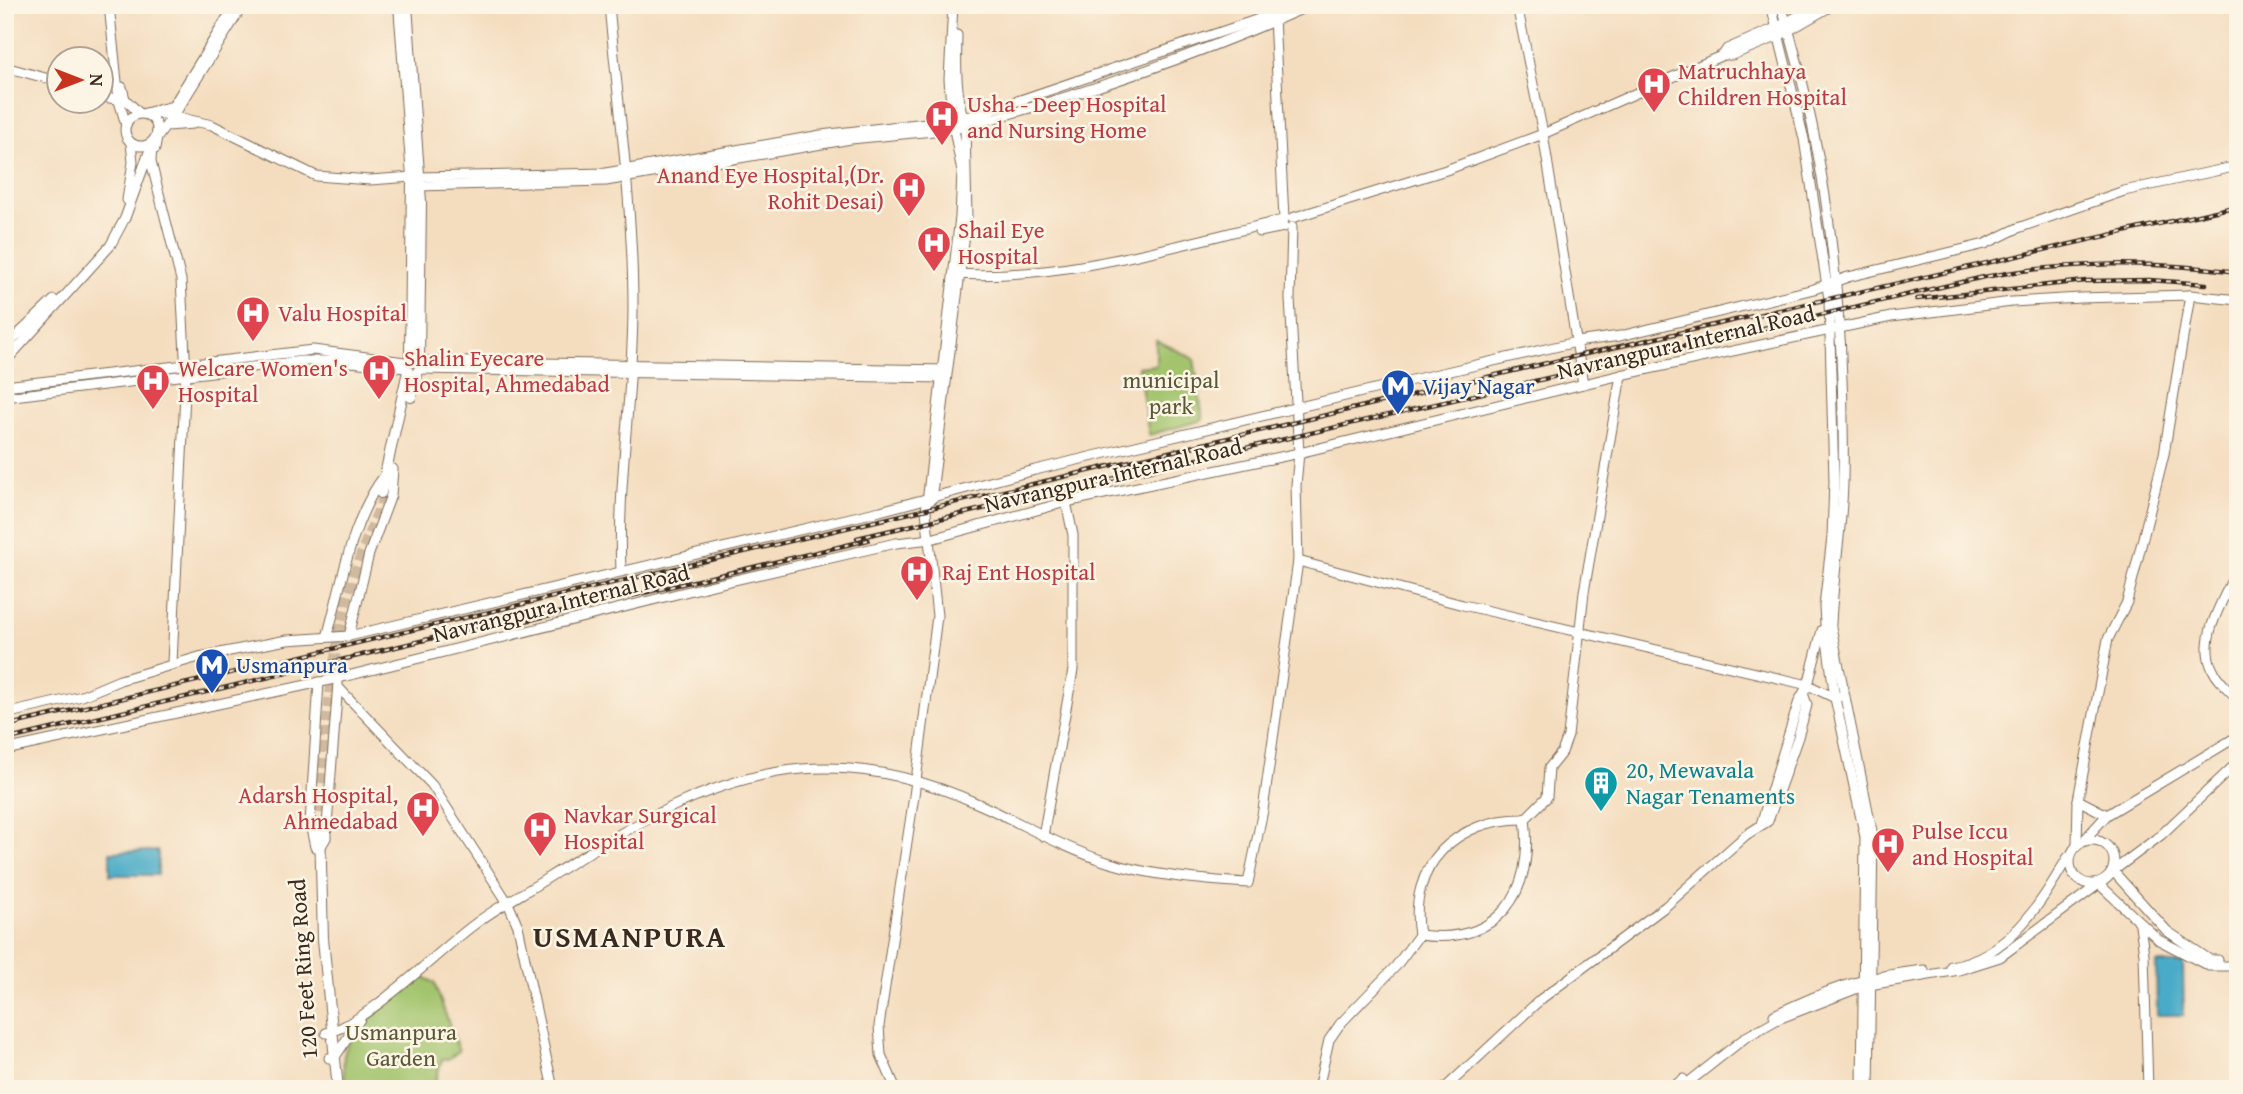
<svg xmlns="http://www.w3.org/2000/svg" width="2243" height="1094" font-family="'Gentium Book Plus',serif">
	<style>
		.green { fill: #a3c46d; stroke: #6f7746; stroke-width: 2 }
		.water { fill: #48abc7; stroke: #426a72; stroke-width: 2 }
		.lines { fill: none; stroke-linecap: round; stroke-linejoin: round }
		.primary-tunnel { stroke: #cfb99f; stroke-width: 10; stroke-dasharray: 10 5; stroke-linecap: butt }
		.secondary-casing { stroke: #7c6956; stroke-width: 11 }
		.primary-casing { stroke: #7c6956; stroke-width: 12 }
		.secondary { stroke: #fff; stroke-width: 9 }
		.primary { stroke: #fff; stroke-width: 10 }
		.rail-casing { stroke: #3b2a1e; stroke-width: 4.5 }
		.rail { stroke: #fcf5e5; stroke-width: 2; stroke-dasharray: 5; stroke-linecap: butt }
		.labels { text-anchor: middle; stroke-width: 5; stroke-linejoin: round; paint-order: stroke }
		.health-label { font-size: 23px; fill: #be3a42; stroke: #fcf5e5; text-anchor: start }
		.street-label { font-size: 23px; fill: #3b2a1e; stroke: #fcf5e5 }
		.park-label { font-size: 23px; fill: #5a5836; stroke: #fcf5e5 }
		.transit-label { font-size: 23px; fill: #164399; stroke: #fcf5e5; text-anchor: start }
		.culture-label { font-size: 23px; fill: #0d838f; stroke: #fcf5e5; text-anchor: start }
		.district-label { font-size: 30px; font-weight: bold; letter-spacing: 2px; fill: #3b2a1e; stroke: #fcf5e5 }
	</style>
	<rect width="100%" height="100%" fill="#fcf5e5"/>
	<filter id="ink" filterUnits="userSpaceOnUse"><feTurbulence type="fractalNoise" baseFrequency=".0143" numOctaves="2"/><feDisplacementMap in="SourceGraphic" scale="14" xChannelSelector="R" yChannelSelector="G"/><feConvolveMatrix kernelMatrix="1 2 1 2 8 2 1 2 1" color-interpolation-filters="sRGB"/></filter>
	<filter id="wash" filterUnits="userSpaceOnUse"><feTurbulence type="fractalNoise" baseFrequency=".00686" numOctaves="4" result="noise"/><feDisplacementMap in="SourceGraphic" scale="28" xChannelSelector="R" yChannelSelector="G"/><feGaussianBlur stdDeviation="1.57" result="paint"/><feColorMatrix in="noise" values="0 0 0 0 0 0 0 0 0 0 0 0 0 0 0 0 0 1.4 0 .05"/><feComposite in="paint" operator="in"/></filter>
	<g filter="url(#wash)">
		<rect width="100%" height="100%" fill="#f4ddbf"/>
		<g class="green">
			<path d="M 1156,340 L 1194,359 L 1203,420 L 1149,435 L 1138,367 L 1156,365 Z"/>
			<path d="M 418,974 L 434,983 L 459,1051 L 448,1059 L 442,1059 L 433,1089 L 347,1089 C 345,1078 342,1066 344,1055 C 352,1020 392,996 418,974 Z"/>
		</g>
		<g class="water">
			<path d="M 158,851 L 158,875 L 110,875 L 110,852 Z"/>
			<path d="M 2156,963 L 2183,963 L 2184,1015 L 2157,1015 Z"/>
		</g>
	</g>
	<g filter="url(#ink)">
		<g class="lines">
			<path class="primary-tunnel" d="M 320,828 C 324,760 327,691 341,625 C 350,577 369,532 388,487"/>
			<g class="secondary-casing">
				<g id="secondary">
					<path d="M 109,5 L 119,101 L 126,125"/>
					<path d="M 609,5 C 618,105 633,206 633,307 C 633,395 617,483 621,571"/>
					<path d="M 1517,5 L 1543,134 L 1583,384"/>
					<path d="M 1771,5 L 1804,139 L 1829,299 L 1834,481 L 1832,537 L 1824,606 L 1825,624"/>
					<path d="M 1781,5 C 1829,158 1846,322 1843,482 C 1842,529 1833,576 1831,624"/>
					<path d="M 1274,17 L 1284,219"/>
					<path d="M 957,35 C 956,68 956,95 965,126 L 954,129 L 952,120 L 979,114 L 1256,20 L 1287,5"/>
					<path d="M 1723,55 L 1727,49 L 1778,27 L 1818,5"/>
					<path d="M 5,67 L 60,82"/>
					<path d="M 122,87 L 125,99 L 138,112"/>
					<path d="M 102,97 L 124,100"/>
					<path d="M 155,112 L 212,125 L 316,176 L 370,180 L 412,177"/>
					<path d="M 145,113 L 173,106 L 235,5"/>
					<circle cx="141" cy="130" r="16"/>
					<path d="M 167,126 L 193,124"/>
					<path d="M 152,144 L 151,162 L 181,280 L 186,373 L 172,663"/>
					<path d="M 155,149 L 157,138 L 178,109 L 243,5"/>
					<path d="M 419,177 L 606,173 L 821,135 L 952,120 L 949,79 L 953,5"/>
					<path d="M 419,186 L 606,181 L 851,139 L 954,129 L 962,172 L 960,217 L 926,511 L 937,616 L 914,796 L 879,1026 L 881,1055 L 896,1089"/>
					<path d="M 127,200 L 133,162 L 131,143"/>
					<path d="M 1292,218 L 1446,170 L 1543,134 L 1723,55 L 1732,55 L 1779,36 L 1833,5"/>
					<path d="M 1259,232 L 1284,227"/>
					<path d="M 955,274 C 1068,280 1175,245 1283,220"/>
					<path d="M 5,347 L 54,300"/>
					<path d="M 420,361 L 947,370"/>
					<path d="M 5,362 L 110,246 L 125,218 L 149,152"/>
					<path d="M 420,369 L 945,378"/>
					<path d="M 5,386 L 313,350 L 405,362"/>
					<path d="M 5,397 L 302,361 L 342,361 L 406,368"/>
					<path d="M 931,500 L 967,218 L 965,126 C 1083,95 1200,54 1311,5"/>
					<path d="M 1298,561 L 1463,605 L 1808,685 L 1835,698 L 1844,695"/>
					<path d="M 2238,567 C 2226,597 2196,638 2213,670 C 2218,681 2229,690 2238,699"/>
					<path d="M 1825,627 L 1835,698 L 1865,837 L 1862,1089"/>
					<path d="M 1831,627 L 1873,836 L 1869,1089"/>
					<path d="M 349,636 L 369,554 L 391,495 L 393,469"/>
					<path d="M 327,637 C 342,584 351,518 385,475"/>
					<path d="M 338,687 L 432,785 L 508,903 L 518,926 L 553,1089"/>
					<path d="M 5,714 L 82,696 L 120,680 L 199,657 L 287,640 L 349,636 L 880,511 L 1035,470 L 1429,376 L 1576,342 L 1620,336 L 1814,289 L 1848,277 L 1985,244 L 2018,228 L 2124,191 L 2238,166"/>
					<path d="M 5,750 L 339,678 L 713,585 L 896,543 L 931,539 L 1066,502 L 1299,453 L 1621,375 L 1891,317 L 2012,302 L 2080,298 L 2190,295 L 2238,300"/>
					<path d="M 2078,800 L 2107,815"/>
					<path d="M 1761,824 L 1799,701 L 1808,685 L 1822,630"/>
					<path d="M 1043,836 L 1073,670 L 1073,535 L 1066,502"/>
					<path d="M 2086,838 L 2107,815 L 2238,736"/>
					<circle cx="2092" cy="862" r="22"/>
					<path d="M 2077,845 L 2078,800 L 2108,639 L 2127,602 L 2164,454 L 2190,295"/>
					<path d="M 315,847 L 310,824 L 319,682"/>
					<path d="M 320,848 L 326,838 L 338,683"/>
					<path d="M 2140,925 L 2144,954 L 2148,1089"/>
					<path d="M 1419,935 C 1498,946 1535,893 1525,819"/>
					<path d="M 2218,960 L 2210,960 L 2167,931 L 2113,871 L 2161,835 L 2238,762"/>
					<path d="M 1951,966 C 2010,956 2041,903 2068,857"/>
					<path d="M 1774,1015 C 1831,988 1861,977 1924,970"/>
					<path d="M 326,1033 C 364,1026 440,949 475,924 C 497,907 523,894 546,879 C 624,830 708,777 802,769 C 863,764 926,780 981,805 C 1023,824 1063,848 1107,862 C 1152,876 1201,880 1248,883 L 1263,810 L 1298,561 L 1296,485 L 1299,453 L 1290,299 L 1292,227"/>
					<path d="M 329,1058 L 335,1057 L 360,1019"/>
					<path d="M 1318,1089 L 1329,1040 L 1340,1024 L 1396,966 L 1419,935 C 1407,865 1457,818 1525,819 L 1547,797 L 1549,768 L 1562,752 L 1568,736 L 1584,592 L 1621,375"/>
					<path d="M 1444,1089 L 1541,999 L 1666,906 L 1746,835 L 1768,821 L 1798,737 L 1807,705 L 1804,696"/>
					<path d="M 1670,1089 L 1683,1079"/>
					<path d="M 1680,1089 L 1746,1037 L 1778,1019 L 1863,986 L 1959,970 L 2000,957 L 2099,884 L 2159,940 L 2209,966 L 2238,966"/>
				</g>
			</g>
			<g class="primary-casing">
				<g id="primary">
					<path d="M 399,5 L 412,177 L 410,356"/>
					<path d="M 407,5 L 421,202 L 419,358"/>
					<path d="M 411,397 L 418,371"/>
					<path d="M 381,493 L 408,371"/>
					<path d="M 320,828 L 323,939 L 338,1089"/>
				</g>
			</g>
			<use href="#secondary" class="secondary"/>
			<use href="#primary" class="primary"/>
			<g class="rail-casing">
				<g id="rail">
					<path d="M 1917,299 L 2086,281 L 2149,280 L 2206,284"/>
					<path d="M 857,538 L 1984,277 C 2070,261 2151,261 2238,272"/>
					<path d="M 504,626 L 868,540"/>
					<path d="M 5,726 L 1577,356 L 2238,206"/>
					<path d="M 5,740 L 513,619"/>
				</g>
			</g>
			<use href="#rail" class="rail"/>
		</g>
	</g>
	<defs>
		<g id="hospital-pin" transform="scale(1.75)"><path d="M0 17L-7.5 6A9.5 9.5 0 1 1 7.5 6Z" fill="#e0444e" stroke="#fcf5e5"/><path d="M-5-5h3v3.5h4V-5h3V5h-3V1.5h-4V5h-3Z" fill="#fff"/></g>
		<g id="metro-pin" transform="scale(1.75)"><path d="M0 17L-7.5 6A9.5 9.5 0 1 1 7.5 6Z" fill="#1a4fb4" stroke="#fcf5e5"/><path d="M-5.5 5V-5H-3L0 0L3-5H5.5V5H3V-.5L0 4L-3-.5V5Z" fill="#fff"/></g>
		<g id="building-pin" transform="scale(1.75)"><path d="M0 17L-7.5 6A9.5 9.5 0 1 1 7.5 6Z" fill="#0f9aa8" stroke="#fcf5e5"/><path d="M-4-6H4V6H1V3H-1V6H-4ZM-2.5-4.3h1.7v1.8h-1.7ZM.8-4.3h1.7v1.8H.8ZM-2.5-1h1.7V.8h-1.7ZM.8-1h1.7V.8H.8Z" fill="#fff"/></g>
	</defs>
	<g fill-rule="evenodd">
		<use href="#hospital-pin" x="1654" y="84"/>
		<use href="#hospital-pin" x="942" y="117"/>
		<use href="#hospital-pin" x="909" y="188"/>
		<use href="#hospital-pin" x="934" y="243"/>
		<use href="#hospital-pin" x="253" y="313"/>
		<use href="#hospital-pin" x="379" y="371"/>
		<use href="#hospital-pin" x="153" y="381"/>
		<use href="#metro-pin" x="1398" y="386"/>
		<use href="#hospital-pin" x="917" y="572"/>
		<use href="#metro-pin" x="212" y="665"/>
		<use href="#building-pin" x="1601" y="783"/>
		<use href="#hospital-pin" x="423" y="808"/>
		<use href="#hospital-pin" x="540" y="828"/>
		<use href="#hospital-pin" x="1888" y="844"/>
	</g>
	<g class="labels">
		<g class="health-label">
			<text x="1678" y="79">Matruchhaya<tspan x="1678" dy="26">Children Hospital</tspan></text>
			<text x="967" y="112">Usha - Deep Hospital<tspan x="967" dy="26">and Nursing Home</tspan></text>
			<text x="884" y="183" text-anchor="end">Anand Eye Hospital,(Dr.<tspan x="884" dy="26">Rohit Desai)</tspan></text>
			<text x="958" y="238">Shail Eye<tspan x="958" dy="26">Hospital</tspan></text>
			<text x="278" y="321">Valu Hospital</text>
			<text x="404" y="366">Shalin Eyecare<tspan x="404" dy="26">Hospital, Ahmedabad</tspan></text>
			<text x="178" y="376">Welcare Women's<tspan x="178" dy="26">Hospital</tspan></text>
			<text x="942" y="580">Raj Ent Hospital</text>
			<text x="398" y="803" text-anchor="end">Adarsh Hospital,<tspan x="398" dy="26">Ahmedabad</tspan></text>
			<text x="564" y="823">Navkar Surgical<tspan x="564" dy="26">Hospital</tspan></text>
			<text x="1912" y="839">Pulse Iccu<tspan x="1912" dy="26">and Hospital</tspan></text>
		</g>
		<g class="street-label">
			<text transform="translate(1686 342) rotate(-13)" y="8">Navrangpura Internal Road</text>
			<text transform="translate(1113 475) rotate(-13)" y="8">Navrangpura Internal Road</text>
			<text transform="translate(561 603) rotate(-14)" y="8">Navrangpura Internal Road</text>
			<text transform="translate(303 969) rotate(-94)" y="8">120 Feet Ring Road</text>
		</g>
		<g class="park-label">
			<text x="1171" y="388">municipal<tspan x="1171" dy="26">park</tspan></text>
			<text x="401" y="1040">Usmanpura<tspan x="401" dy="26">Garden</tspan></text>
		</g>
		<g class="transit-label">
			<text x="1422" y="394">Vijay Nagar</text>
			<text x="236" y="673">Usmanpura</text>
		</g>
		<g class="culture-label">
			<text x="1626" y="778">20, Mewavala<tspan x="1626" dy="26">Nagar Tenaments</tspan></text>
		</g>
		<g class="district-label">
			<text x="630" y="947">USMANPURA</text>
		</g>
	</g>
	<rect width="2243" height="1094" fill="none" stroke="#fcf5e5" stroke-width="28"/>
	<g transform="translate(80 80) rotate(90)"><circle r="33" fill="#fcf5e5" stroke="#afa495" stroke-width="2"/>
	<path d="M0-5L12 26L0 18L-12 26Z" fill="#c8321e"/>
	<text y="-10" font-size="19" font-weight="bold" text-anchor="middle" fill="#3b2a1e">N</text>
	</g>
</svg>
